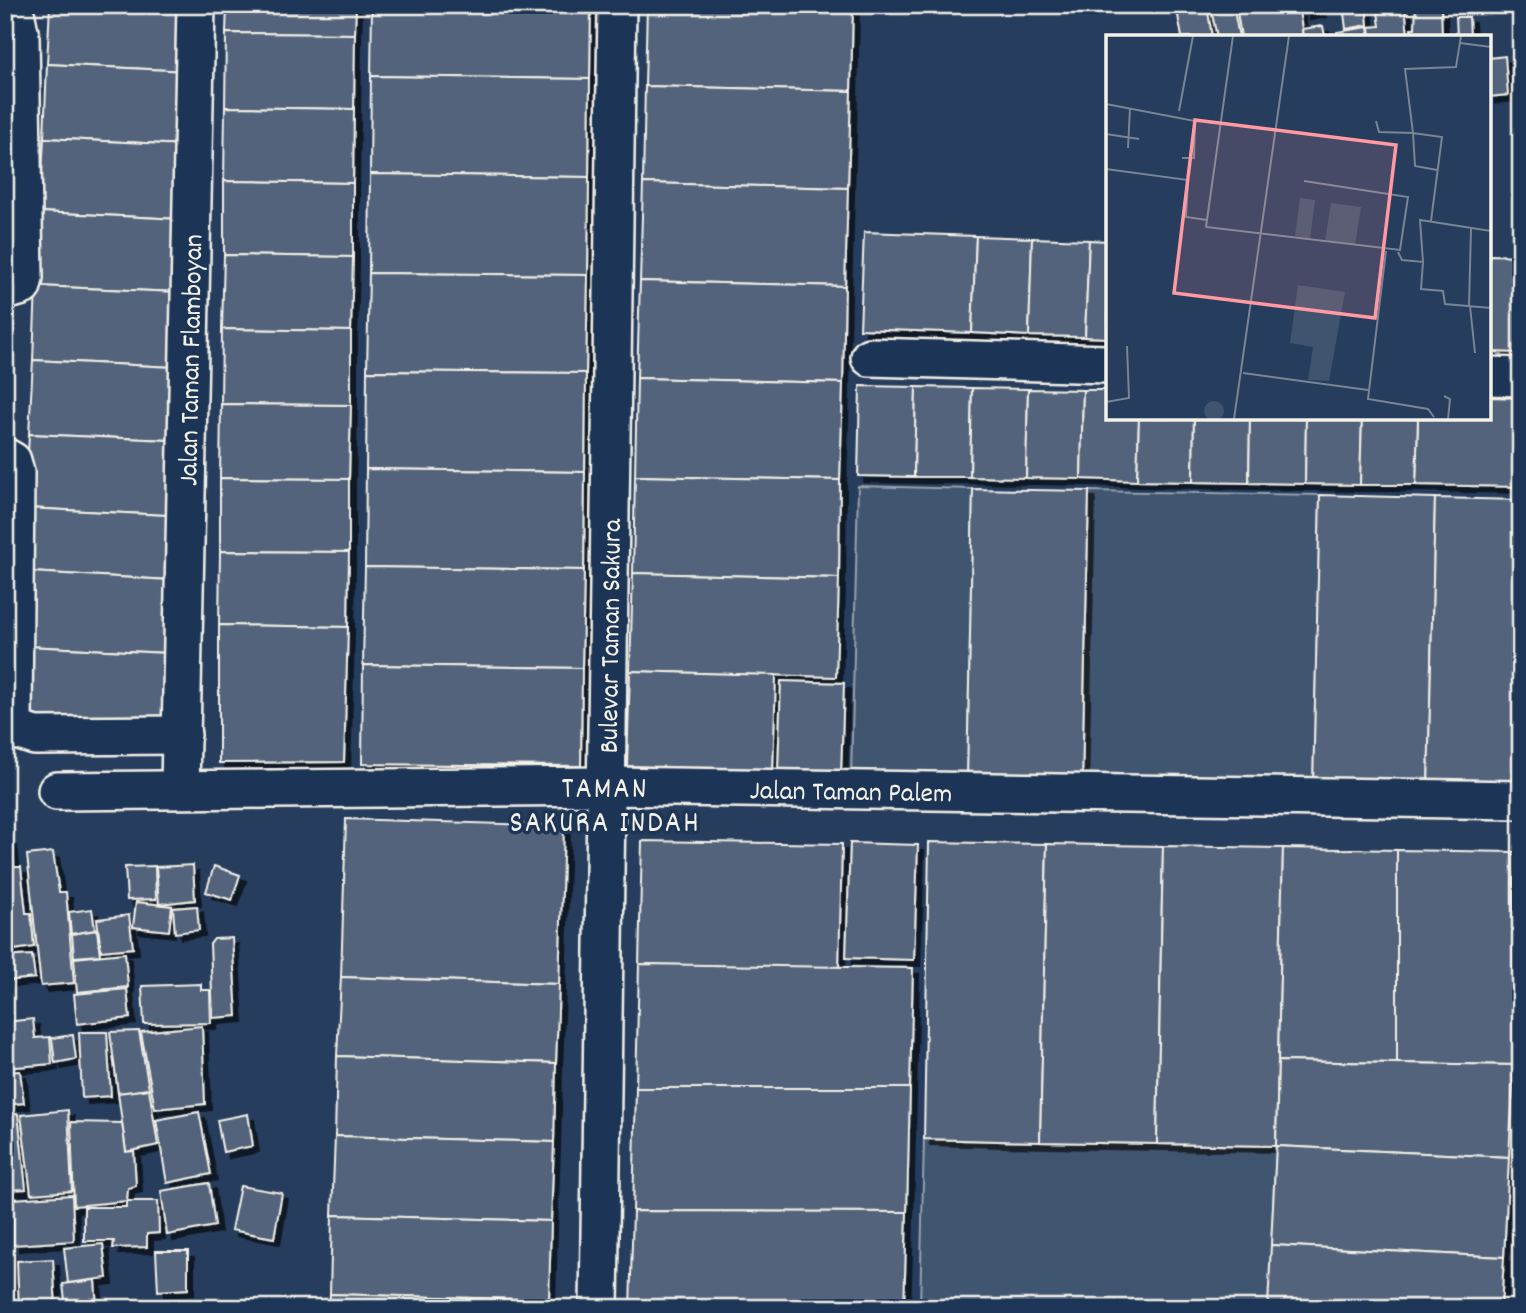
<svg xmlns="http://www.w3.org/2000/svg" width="1526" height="1313" font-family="Dekko,sans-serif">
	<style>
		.green { fill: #40546f; stroke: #9aa2ac; stroke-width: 2 }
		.building { fill: #52647b; stroke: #f4f1e8; stroke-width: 2; filter: url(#shadow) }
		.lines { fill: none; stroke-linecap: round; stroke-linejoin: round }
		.minor-casing { stroke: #f4f1e8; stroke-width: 42 }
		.minor { stroke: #1d3557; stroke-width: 37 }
		.labels { text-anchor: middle; stroke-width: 7; stroke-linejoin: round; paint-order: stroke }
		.street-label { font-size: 28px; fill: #f4f1e8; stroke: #1d3557 }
		.neighbourhood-label { font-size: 30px; letter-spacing: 2px; fill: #f4f1e8; stroke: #1d3557 }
		.inset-road { fill: none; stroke: #788595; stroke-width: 2 }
		.view { fill: #ff9aa2; fill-opacity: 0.15; stroke: #ff9aa2; stroke-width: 3.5 }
		.inset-edge { fill: none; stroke: #f4f1e8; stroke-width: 3.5 }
	</style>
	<defs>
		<filter id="shadow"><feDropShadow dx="6" dy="6" stdDeviation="0" flood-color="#0009"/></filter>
	</defs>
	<rect width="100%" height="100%" fill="#263d5d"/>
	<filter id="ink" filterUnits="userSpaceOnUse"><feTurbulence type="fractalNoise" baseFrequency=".0143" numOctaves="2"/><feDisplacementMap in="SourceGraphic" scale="14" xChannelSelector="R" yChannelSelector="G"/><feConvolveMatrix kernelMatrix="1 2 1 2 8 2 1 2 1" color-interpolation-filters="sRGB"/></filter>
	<g filter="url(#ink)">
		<g class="green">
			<path d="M 858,486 L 973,489 L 967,780 L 851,777 Z"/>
			<path d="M 1089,491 L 1320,495 L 1313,786 L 1082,782 Z"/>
			<path d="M 924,1139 L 1276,1146 L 1268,1308 L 920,1308 Z"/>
		</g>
		<g class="building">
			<path d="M 50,5 L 191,5 L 188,71 L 47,64 Z"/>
			<path d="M 227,5 L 356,5 L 355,34 L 226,33 Z"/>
			<path d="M 372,5 L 591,5 L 590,79 L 371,76 Z"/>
			<path d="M 647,5 L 853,5 L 851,91 L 645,86 Z"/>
			<path d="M 1176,5 L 1207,5 L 1212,37 L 1182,37 Z"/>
			<path d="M 1210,5 L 1233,5 L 1239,37 L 1217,37 Z"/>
			<path d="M 1236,5 L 1298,5 L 1303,35 L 1241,37 Z"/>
			<path d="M 1302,5 L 1320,5 L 1321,11 L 1304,14 Z"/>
			<path d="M 1343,5 L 1366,5 L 1368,25 L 1346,29 Z"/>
			<path d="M 1377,5 L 1405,5 L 1408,37 L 1371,37 L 1370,27 L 1380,26 Z"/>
			<path d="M 1416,5 L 1441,5 L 1442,37 L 1411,37 L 1411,28 L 1415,28 Z"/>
			<path d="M 1456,17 L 1469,17 L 1470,37 L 1457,37 Z"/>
			<path d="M 1323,26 L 1325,37 L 1303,37 L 1302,29 Z"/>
			<path d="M 1368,27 L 1370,37 L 1337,37 L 1337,32 Z"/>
			<path d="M 226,33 L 355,34 L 354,109 L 225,107 Z"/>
			<path d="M 1505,56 L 1508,95 L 1489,97 L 1489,58 Z"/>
			<path d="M 47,64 L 188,71 L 184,145 L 44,138 Z"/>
			<path d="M 371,76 L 590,79 L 589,177 L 370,174 Z"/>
			<path d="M 645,86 L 851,91 L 848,188 L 643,183 Z"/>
			<path d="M 225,107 L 354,109 L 353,183 L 224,181 Z"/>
			<path d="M 44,138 L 184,145 L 180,219 L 40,212 Z"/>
			<path d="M 370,174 L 589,177 L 588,275 L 369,273 Z"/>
			<path d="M 224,181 L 353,183 L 353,257 L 224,255 Z"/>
			<path d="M 643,183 L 848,188 L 845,286 L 640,281 Z"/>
			<path d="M 40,212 L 180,219 L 177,292 L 36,286 Z"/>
			<path d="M 864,232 L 976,236 L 972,333 L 860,329 Z"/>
			<path d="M 976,236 L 1032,238 L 1029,336 L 972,333 Z"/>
			<path d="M 1032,238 L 1089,240 L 1085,337 L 1029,336 Z"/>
			<path d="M 1089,240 L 1108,241 L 1108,338 L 1085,337 Z"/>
			<path d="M 224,255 L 353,257 L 351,331 L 222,329 Z"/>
			<path d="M 1489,255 L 1521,256 L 1521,353 L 1489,352 Z"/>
			<path d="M 369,273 L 588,275 L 586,373 L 367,371 Z"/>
			<path d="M 640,281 L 845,286 L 843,383 L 637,378 Z"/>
			<path d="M 36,286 L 177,292 L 173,367 L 33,360 Z"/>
			<path d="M 222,329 L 351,331 L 351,405 L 221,404 Z"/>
			<path d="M 33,360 L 173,367 L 169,440 L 29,434 Z"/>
			<path d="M 367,371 L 586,373 L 585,472 L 366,469 Z"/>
			<path d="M 637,378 L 843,383 L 840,480 L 635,476 Z"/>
			<path d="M 860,386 L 916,387 L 914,477 L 858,476 Z"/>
			<path d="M 916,387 L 972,388 L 970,477 L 914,477 Z"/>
			<path d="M 972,388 L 1028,389 L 1026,478 L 970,477 Z"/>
			<path d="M 1028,389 L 1083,390 L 1081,479 L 1026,478 Z"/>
			<path d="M 1083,390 L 1108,390 L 1108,418 L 1139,418 L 1137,481 L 1081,479 Z"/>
			<path d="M 1489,397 L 1521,398 L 1521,487 L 1416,485 L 1418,418 L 1489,418 Z"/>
			<path d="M 221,404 L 351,405 L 349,479 L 220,478 Z"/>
			<path d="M 1139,418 L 1194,418 L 1193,482 L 1137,481 Z"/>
			<path d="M 1194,418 L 1250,418 L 1249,483 L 1193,482 Z"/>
			<path d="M 1250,418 L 1306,418 L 1305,484 L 1249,483 Z"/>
			<path d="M 1306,418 L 1362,418 L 1360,485 L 1305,484 Z"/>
			<path d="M 1362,418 L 1418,418 L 1416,485 L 1360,485 Z"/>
			<path d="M 29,434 L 169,440 L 166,515 L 25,508 Z"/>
			<path d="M 366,469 L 585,472 L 584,570 L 365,567 Z"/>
			<path d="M 635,476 L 840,480 L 839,578 L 633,573 Z"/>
			<path d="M 220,478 L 349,479 L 349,552 L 220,551 Z"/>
			<path d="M 973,489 L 1089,491 L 1082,782 L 967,780 Z"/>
			<path d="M 1320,495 L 1435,498 L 1428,789 L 1313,786 Z"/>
			<path d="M 1435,498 L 1521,500 L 1521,791 L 1428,789 Z"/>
			<path d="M 25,508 L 166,515 L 170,580 L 30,572 Z"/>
			<path d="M 220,551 L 349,552 L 348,627 L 219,625 Z"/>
			<path d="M 365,567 L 584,570 L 582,668 L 363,665 Z"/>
			<path d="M 30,572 L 170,580 L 167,653 L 26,646 Z"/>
			<path d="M 633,573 L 839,578 L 836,677 L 630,671 Z"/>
			<path d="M 219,625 L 348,627 L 344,762 L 219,763 Z"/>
			<path d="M 26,646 L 167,653 L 163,727 L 23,721 Z"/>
			<path d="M 363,665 L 582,668 L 581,766 L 362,764 Z"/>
			<path d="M 630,671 L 776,675 L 773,771 L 627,766 Z"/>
			<path d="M 781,681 L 844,683 L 841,774 L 778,772 Z"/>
			<path d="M 346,819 L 564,826 L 559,984 L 341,977 Z"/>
			<path d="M 11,840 L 14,867 L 21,867 L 26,913 L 31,913 L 34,947 L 7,951 L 5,841 Z"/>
			<path d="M 642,841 L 842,844 L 839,968 L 639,964 Z"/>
			<path d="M 929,842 L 1047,844 L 1040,1142 L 924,1139 Z"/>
			<path d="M 850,843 L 918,845 L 914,960 L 846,958 Z"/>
			<path d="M 1047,844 L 1163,846 L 1157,1144 L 1040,1142 Z"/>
			<path d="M 1163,846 L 1283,848 L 1276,1146 L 1157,1144 Z"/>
			<path d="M 1283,848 L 1397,850 L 1397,1063 L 1278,1061 Z"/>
			<path d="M 1397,850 L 1513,852 L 1514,1065 L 1397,1063 Z"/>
			<path d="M 53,852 L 59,892 L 66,892 L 74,983 L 41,986 L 27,855 Z"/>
			<path d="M 193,865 L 195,900 L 159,904 L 156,867 Z"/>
			<path d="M 155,866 L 156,899 L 127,900 L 125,867 Z"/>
			<path d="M 214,866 L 240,875 L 232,900 L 206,892 Z"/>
			<path d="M 136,902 L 172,906 L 169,931 L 133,927 Z"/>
			<path d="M 197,906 L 199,930 L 175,933 L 173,908 Z"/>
			<path d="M 92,909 L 95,930 L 71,934 L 69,912 Z"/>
			<path d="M 129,915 L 133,948 L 101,951 L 97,919 Z"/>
			<path d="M 97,930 L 100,955 L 74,957 L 72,934 Z"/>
			<path d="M 232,938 L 237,1016 L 213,1018 L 210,944 L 214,939 Z"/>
			<path d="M 125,953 L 128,987 L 77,992 L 74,958 Z"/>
			<path d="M 32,955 L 35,978 L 5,981 L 5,957 Z"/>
			<path d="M 639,964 L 913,968 L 910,1088 L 636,1088 Z"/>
			<path d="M 341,977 L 559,984 L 556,1063 L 337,1056 Z"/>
			<path d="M 201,984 L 201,990 L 210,990 L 211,1023 L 144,1024 L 142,986 Z"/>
			<path d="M 127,989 L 130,1018 L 77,1024 L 74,994 Z"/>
			<path d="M 33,1019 L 35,1038 L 50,1037 L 52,1064 L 5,1068 L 5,1022 Z"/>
			<path d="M 202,1026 L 205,1104 L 155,1109 L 141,1032 Z"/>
			<path d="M 139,1031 L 149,1089 L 118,1093 L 110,1032 Z"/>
			<path d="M 79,1032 L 107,1032 L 111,1096 L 82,1098 Z"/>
			<path d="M 73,1035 L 76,1059 L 55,1063 L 52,1038 Z"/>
			<path d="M 337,1056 L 556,1063 L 554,1142 L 335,1136 Z"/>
			<path d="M 1278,1061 L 1514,1065 L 1509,1157 L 1276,1146 Z"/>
			<path d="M 20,1071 L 24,1103 L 5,1105 L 5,1072 Z"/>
			<path d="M 636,1088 L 910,1088 L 907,1212 L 633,1211 Z"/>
			<path d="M 149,1089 L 158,1145 L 126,1152 L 118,1093 Z"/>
			<path d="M 68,1110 L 72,1191 L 31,1194 L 21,1115 Z"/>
			<path d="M 199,1112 L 211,1174 L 167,1183 L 156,1120 Z"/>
			<path d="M 18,1114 L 26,1189 L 5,1190 L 5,1115 Z"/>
			<path d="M 248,1114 L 253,1146 L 223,1152 L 217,1120 Z"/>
			<path d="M 71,1122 L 122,1123 L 126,1152 L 134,1151 L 136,1186 L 128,1188 L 127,1201 L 74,1206 Z"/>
			<path d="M 335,1136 L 554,1142 L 551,1221 L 332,1215 Z"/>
			<path d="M 1276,1146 L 1509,1157 L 1504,1257 L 1271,1245 Z"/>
			<path d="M 209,1183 L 215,1226 L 167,1235 L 161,1191 Z"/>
			<path d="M 240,1186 L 282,1193 L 274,1238 L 231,1230 Z"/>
			<path d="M 72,1195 L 74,1241 L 13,1245 L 13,1199 Z"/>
			<path d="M 126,1201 L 158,1201 L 159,1233 L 147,1234 L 147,1247 L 113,1248 L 114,1241 L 84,1241 L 84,1207 L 126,1207 Z"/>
			<path d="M 633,1211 L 907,1212 L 904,1308 L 630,1308 Z"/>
			<path d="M 332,1215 L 551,1221 L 549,1300 L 330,1294 Z"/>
			<path d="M 5,1232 L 8,1232 L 10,1260 L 5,1261 Z"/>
			<path d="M 103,1244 L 107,1278 L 68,1283 L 64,1248 Z"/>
			<path d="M 1271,1245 L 1504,1257 L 1501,1308 L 1268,1308 Z"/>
			<path d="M 156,1251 L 188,1251 L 188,1289 L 158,1291 Z"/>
			<path d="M 53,1259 L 56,1308 L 19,1308 L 17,1261 Z"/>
			<path d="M 5,1262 L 9,1262 L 12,1300 L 5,1301 Z"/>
			<path d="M 95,1280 L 97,1308 L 66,1308 L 63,1284 Z"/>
			<path d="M 330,1294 L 549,1300 L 548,1308 L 329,1308 Z"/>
			<path d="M 189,1303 L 189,1308 L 128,1308 Z"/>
		</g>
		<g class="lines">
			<g class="minor-casing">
				<g id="minor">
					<path d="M 5,10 L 16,17 L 20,37 L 24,278 L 22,286 L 5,291"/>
					<path d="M 870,357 L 1108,364"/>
					<path d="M 1489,376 L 1521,377"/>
					<path d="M 5,457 L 12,461 L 15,472 L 13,721 L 20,731 L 35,736 L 182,735"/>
					<path id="s1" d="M 180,789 L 196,5"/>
					<path id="s2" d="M 57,791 L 607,786 L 1521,800"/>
					<path id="s3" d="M 599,1308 L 617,5"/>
				</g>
			</g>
			<use href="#minor" class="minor"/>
		</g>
	</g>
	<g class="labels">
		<g class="street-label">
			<text dy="10" stroke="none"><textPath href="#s1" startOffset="429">Jalan Taman Flamboyan</textPath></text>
			<text dy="10" stroke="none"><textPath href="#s3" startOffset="672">Bulevar Taman Sakura</textPath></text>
			<text dy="10" stroke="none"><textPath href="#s2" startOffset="794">Jalan Taman Palem</textPath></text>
		</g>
		<g class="neighbourhood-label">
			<text x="605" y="797">TAMAN<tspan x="605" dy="34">SAKURA INDAH</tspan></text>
		</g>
	</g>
	<g transform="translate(1106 35)">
		<rect width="385" height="385" fill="#263d5d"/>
		<path d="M 194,163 L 209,165 L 204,204 L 189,201 ZM 225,168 L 255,172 L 249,210 L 219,206 ZM 192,250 L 239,257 L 223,346 L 202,345 L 207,312 L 184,308 ZM98 376a10 10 0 1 1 20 0a10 10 0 1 1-20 0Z" fill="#40546f"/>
		<path class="inset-road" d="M 127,1 L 100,192 L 294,215 L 302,162 L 198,146M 354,8 L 385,12M 0,69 L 89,86 L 88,123 L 76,123M 73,76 L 87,1M 270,86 L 273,97 L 307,98 L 309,131 L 331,135M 0,99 L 33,104M 22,113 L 24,73M 0,134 L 82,145 L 80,182 L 101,185M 325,186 L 336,102 L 307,98 L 299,34 L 350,32 L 355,1M 280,216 L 262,364 L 322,374 L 328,382M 292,217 L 296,225 L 317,227 L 314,185 L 385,196M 317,227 L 315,254 L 337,256 L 339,269 L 385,273M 363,271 L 365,194M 364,271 L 369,318M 137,338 L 262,355M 338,361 L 344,364 L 342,384M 0,367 L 23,363 L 21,311M 128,384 L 183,1"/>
		<path class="view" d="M 89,85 L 290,110 L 269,283 L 68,258 Z"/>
		<rect width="385" height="385" class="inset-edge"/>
	</g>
	<rect width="1526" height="1313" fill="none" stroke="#1d3557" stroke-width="28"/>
	<rect x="14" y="14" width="1498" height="1285" fill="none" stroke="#f4f1e8" stroke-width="2.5" filter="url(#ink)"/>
</svg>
